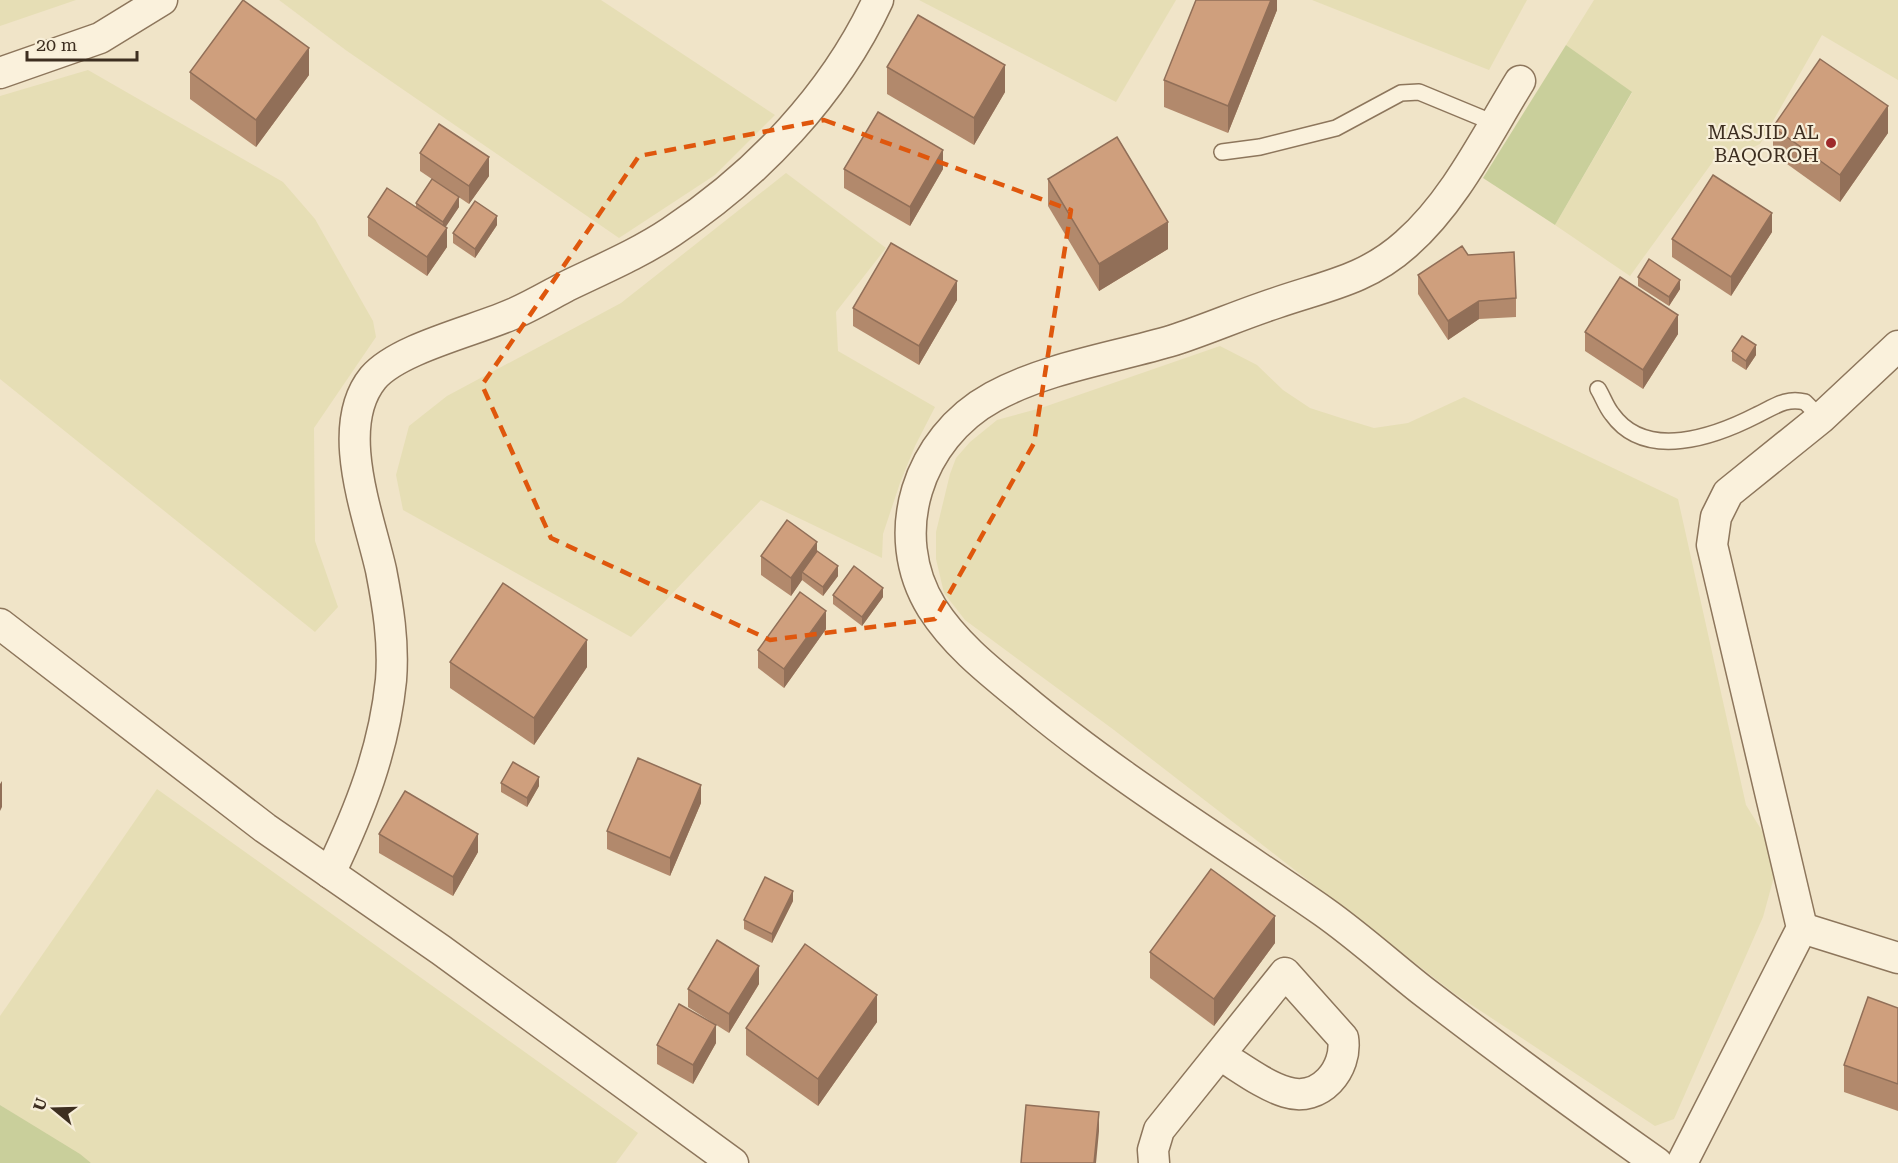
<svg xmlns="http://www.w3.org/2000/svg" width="1898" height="1163" font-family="'Roboto Serif',serif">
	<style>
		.farmland { fill: #e6deb5 }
		.green { fill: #c9cf9b }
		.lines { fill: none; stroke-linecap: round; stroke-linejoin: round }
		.lane-casing { stroke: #8d765c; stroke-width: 18 }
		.street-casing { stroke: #8d765c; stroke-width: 33 }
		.lane { stroke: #faf1dc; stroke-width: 15 }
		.street { stroke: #faf1dc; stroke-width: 30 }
		.wall { fill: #b2896c }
		.shaded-wall { fill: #916f58 }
		.building { fill: #cf9f7d; stroke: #916f58; stroke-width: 1.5 }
		.marked { fill: none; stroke: #df570d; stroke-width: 4.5; stroke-dasharray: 12 8; stroke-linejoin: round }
		.poi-dot { fill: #9e2a2b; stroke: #f7eed8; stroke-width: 2 }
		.labels { text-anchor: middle; stroke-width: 4.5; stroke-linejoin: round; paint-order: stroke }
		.poi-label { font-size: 20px; fill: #3d2e20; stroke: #f7eed8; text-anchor: end }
	</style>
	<rect width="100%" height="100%" fill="#f0e4c8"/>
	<g class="farmland">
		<path d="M 0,0 L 76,0 L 0,26 Z"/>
		<path d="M 279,0 L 601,0 L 775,115 L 715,175 L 619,238 L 347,51 Z"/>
		<path d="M 919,0 L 1176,0 L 1116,102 Z"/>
		<path d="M 1312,0 L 1527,0 L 1489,70 Z"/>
		<path d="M 1594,0 L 1898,0 L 1898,80 L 1822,35 L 1760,144 L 1745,151 L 1722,149 L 1630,276 L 1555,225 L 1632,93 L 1566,45 Z"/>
		<path d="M 88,70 L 283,182 L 315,219 L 373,321 L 376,337 L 314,428 L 315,541 L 338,607 L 315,632 L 0,379 L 0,96 Z"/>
		<path d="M 786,173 L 886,248 L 836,312 L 838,351 L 935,407 L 915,446 L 900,483 L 883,534 L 882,558 L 761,500 L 631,637 L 403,510 L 396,475 L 409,426 L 447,396 L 621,303 Z"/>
		<path d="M 1220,346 L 1257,365 L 1283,390 L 1310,408 L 1341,418 L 1374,428 L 1408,423 L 1464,397 L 1678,499 L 1746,805 L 1764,834 L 1777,866 L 1763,917 L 1674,1119 L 1655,1126 L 1455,994 L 1114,730 L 965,620 L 944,593 L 936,559 L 936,532 L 950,474 L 956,458 L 970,442 L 997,420 L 1041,408 Z"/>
		<path d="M 157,789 L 638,1133 L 616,1163 L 91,1163 L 0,1105 L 0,1016 Z"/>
	</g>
	<g class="green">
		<path d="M 1566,45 L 1632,92 L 1555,225 L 1483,178 Z"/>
		<path d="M 0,1105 L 80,1154 L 91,1163 L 0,1163 Z"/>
	</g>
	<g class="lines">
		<g class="lane-casing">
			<g id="lane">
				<path d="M 1222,152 L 1260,147 L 1336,128 L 1401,93 L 1419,92 L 1494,123"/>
				<path d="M 1598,389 C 1603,397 1606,407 1612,414 C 1646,462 1716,436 1757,415 C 1774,407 1786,397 1805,402 L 1821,418"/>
			</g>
		</g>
		<g class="street-casing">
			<g id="street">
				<path d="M 0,73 L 100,38 L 162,0"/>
				<path d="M 1520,81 C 1486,136 1455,201 1406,244 C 1366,280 1325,286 1276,303 C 1242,314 1208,329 1174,340 C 1114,358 1048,367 993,397 C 918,438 886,534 932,608 C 955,644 988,670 1021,697 C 1116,777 1222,841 1324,912 C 1358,936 1390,965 1423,991 C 1500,1050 1577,1107 1657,1163"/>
				<path d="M 0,624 L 265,828 L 441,950 L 733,1163"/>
				<path d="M 330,873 C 360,810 384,750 391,680 C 394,642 388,606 381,570 C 369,516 333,427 373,378 C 398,348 478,330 515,313 C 533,305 550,295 567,286 C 602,269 638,254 671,232 C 757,175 834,95 878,0"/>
				<path d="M 1802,928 L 1898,958"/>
				<path d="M 1154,1163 L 1153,1150 L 1159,1130 L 1285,973 L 1343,1038 C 1348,1069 1320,1103 1286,1092 C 1263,1085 1240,1067 1220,1055"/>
				<path d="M 1682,1163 L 1802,928 L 1712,545 L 1716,517 L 1728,493 L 1821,418 L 1898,346"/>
			</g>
		</g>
		<use href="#lane" class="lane"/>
		<use href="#street" class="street"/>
	</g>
	<g class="wall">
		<path d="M 1277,0 L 1277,10 L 1228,133 L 1164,107 L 1164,80 Z"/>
		<path d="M 887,67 L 1005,92 L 974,145 L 887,94 Z"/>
		<path d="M 190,72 L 309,75 L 256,147 L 190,99 Z"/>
		<path d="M 1773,127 L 1888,133 L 1840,202 L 1773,154 Z"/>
		<path d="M 420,153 L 489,176 L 469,204 L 420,171 Z"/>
		<path d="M 844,169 L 943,169 L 910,226 L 844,188 Z"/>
		<path d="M 1048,179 L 1168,249 L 1099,291 L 1048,206 Z"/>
		<path d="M 416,203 L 459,207 L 445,227 L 447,247 L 427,276 L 368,236 L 368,217 L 416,208 Z"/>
		<path d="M 497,225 L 475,258 L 453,243 L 453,233 Z"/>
		<path d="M 1772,232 L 1731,296 L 1672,257 L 1672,239 Z"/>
		<path d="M 1468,255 L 1516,298 L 1516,317 L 1479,319 L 1448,340 L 1418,294 L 1418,275 Z"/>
		<path d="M 1638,277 L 1680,289 L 1669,306 L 1638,286 Z"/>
		<path d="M 957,300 L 919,365 L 853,326 L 853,308 Z"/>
		<path d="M 1585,332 L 1678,334 L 1643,389 L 1585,351 Z"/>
		<path d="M 1732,351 L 1756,355 L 1746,370 L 1732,361 Z"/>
		<path d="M 817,551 L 838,576 L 823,596 L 802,580 L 791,596 L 761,575 L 761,556 Z"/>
		<path d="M 833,595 L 883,597 L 862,626 L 833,604 Z"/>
		<path d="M 826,629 L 784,688 L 758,668 L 758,650 Z"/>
		<path d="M 450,662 L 587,667 L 534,745 L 450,688 Z"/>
		<path d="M 501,783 L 539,786 L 527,807 L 501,792 Z"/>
		<path d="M 701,803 L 670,876 L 607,849 L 607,831 Z"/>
		<path d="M 379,834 L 478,852 L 453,896 L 379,853 Z"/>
		<path d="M 793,901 L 772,943 L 744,929 L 744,920 Z"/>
		<path d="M 1275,943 L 1214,1026 L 1150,978 L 1150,952 Z"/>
		<path d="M 759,984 L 729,1033 L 688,1007 L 688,989 Z"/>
		<path d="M 1898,1008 L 1898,1111 L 1844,1092 L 1844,1065 Z"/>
		<path d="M 877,1022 L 818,1106 L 746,1055 L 746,1028 Z"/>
		<path d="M 716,1043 L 693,1084 L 657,1064 L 657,1045 Z"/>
	</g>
	<g class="shaded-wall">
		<path d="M 1271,0 L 1277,0 L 1277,10 L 1228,133 L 1228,106 Z"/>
		<path d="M 309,48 L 309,75 L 256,147 L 256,120 Z"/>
		<path d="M 1005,65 L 1005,92 L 974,145 L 974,118 Z"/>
		<path d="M 1888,106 L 1888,133 L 1840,202 L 1840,175 Z"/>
		<path d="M 943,150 L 943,169 L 910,226 L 910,207 Z"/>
		<path d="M 489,157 L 489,176 L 469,204 L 469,186 Z"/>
		<path d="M 459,197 L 459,207 L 443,231 L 443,222 Z"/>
		<path d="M 1772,213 L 1772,232 L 1731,296 L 1731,277 Z"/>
		<path d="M 497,216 L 497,225 L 475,258 L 475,249 Z"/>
		<path d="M 1168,222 L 1168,249 L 1099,291 L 1099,264 Z"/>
		<path d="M 447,228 L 447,247 L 427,276 L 427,257 Z"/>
		<path d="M 1680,280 L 1680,289 L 1669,306 L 1669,297 Z"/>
		<path d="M 957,281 L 957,300 L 919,365 L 919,346 Z"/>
		<path d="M 1479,301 L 1479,319 L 1448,340 L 1448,321 Z"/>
		<path d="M 1678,315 L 1678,334 L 1643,389 L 1643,370 Z"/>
		<path d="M 1756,345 L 1756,355 L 1746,370 L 1746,361 Z"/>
		<path d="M 817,542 L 817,560 L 802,572 L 802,580 L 791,596 L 791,578 Z"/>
		<path d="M 838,566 L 838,576 L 823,596 L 823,587 Z"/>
		<path d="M 883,588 L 883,597 L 862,626 L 862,617 Z"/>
		<path d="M 826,611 L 826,629 L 784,688 L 784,669 Z"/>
		<path d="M 587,640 L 587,667 L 534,745 L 534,718 Z"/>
		<path d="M 539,777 L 539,786 L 527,807 L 527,798 Z"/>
		<path d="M 2,781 L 2,807 L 0,811 L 0,784 Z"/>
		<path d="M 701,785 L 701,803 L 670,876 L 670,858 Z"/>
		<path d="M 478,834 L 478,852 L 453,896 L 453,877 Z"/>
		<path d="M 793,891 L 793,901 L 772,943 L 772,934 Z"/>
		<path d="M 1275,916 L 1275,943 L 1214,1026 L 1214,999 Z"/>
		<path d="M 759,966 L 759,984 L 729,1033 L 729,1014 Z"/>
		<path d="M 877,995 L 877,1022 L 818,1106 L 818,1079 Z"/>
		<path d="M 716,1025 L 716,1043 L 693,1084 L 693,1065 Z"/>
		<path d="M 1099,1112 L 1099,1131 L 1096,1163 L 1094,1163 Z"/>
	</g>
	<g class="building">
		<path d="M 243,0 L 309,48 L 256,120 L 190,72 Z"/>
		<path d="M 1196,0 L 1271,0 L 1228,106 L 1164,80 Z"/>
		<path d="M 918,15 L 1005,65 L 974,118 L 887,67 Z"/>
		<path d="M 1820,59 L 1888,106 L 1840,175 L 1773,127 Z"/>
		<path d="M 878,112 L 943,150 L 910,207 L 844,169 Z"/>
		<path d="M 439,124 L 489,157 L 469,186 L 420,153 Z"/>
		<path d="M 1117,137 L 1168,222 L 1099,264 L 1048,179 Z"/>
		<path d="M 1713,175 L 1772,213 L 1731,277 L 1672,239 Z"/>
		<path d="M 432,179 L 459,197 L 443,222 L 416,203 Z"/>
		<path d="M 387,188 L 447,228 L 427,257 L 368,217 Z"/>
		<path d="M 475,201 L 497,216 L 475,249 L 453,233 Z"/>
		<path d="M 891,243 L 957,281 L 919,346 L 853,308 Z"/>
		<path d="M 1462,246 L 1468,255 L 1514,252 L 1516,298 L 1479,301 L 1448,321 L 1418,275 Z"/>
		<path d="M 1649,259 L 1680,280 L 1669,297 L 1638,277 Z"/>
		<path d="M 1620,277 L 1678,315 L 1643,370 L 1585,332 Z"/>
		<path d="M 1742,336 L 1756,345 L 1746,361 L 1732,351 Z"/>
		<path d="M 787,520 L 817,542 L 791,578 L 761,556 Z"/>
		<path d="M 817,551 L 838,566 L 823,587 L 802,572 Z"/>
		<path d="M 854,566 L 883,588 L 862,617 L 833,595 Z"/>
		<path d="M 503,583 L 587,640 L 534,718 L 450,662 Z"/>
		<path d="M 800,592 L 826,611 L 784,669 L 758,650 Z"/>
		<path d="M 638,758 L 701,785 L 670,858 L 607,831 Z"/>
		<path d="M 513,762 L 539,777 L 527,798 L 501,783 Z"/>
		<path d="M 405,791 L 478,834 L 453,877 L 379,834 Z"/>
		<path d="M 1211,869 L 1275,916 L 1214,999 L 1150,952 Z"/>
		<path d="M 765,877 L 793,891 L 772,934 L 744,920 Z"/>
		<path d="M 717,940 L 759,966 L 729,1014 L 688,989 Z"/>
		<path d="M 805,944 L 877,995 L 818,1079 L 746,1028 Z"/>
		<path d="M 1868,997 L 1898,1008 L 1898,1084 L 1844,1065 Z"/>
		<path d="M 679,1004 L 716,1025 L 693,1065 L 657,1045 Z"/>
		<path d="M 1026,1105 L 1099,1112 L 1094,1163 L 1021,1163 Z"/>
	</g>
	<path class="marked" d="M 824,120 L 1071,210 L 1034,443 L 935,619 L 770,640 L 551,538 L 482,385 L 639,156 Z"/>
	<circle class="poi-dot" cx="1831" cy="143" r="6"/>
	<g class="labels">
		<g class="poi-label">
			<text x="1819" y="139">MASJID AL<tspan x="1819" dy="23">BAQOROH</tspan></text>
		</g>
	</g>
	<g transform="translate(54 1109) rotate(289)" stroke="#f7eed8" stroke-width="4.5" paint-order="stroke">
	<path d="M0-4.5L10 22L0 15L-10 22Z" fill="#3d2e20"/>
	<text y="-9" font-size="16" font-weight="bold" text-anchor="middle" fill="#3d2e20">U</text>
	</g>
	<path d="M27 51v9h110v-9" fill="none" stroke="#3d2e20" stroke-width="3"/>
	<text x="36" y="51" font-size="18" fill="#3d2e20" stroke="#f7eed8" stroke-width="4.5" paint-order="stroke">20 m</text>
</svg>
